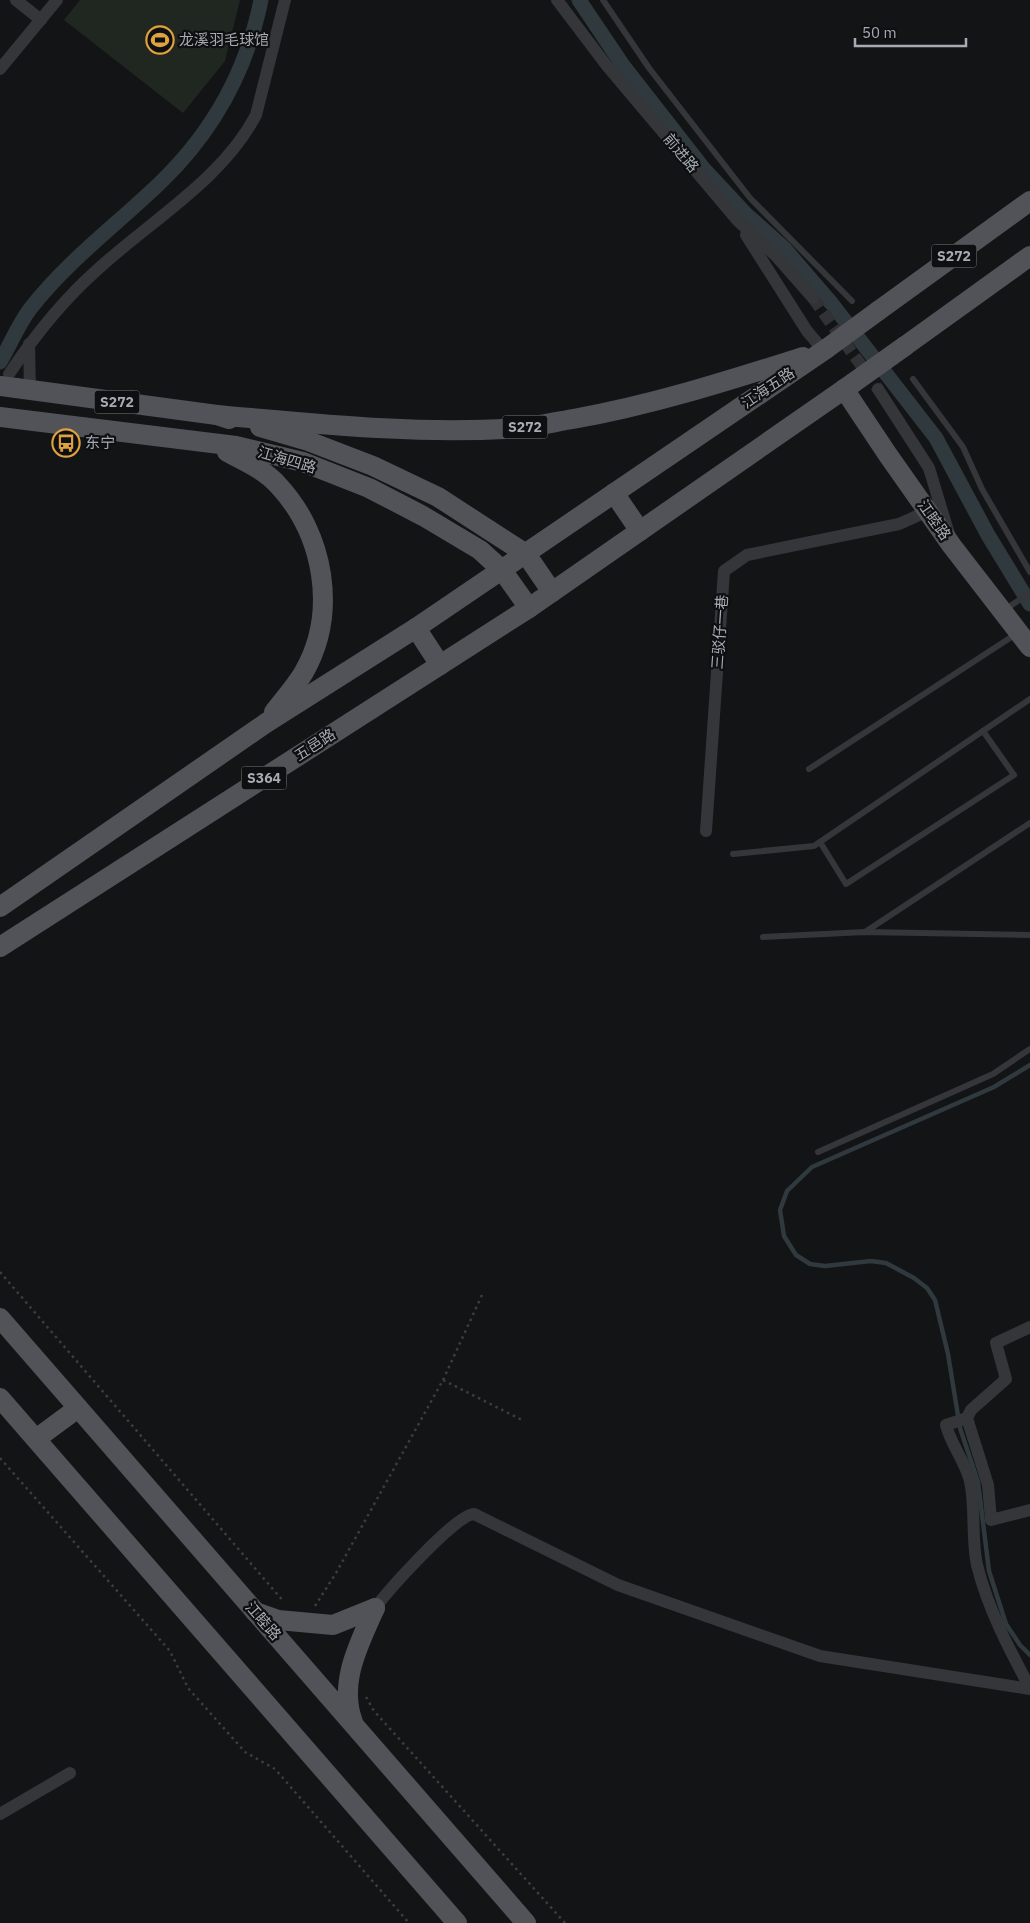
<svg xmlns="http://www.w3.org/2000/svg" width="1030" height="1923" font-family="'IBM Plex Sans','Noto Sans SC',sans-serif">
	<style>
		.green { fill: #202721 }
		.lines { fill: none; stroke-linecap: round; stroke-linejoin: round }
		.stream { stroke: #30393e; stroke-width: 4.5 }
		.canal { stroke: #30393e; stroke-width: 15 }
		.minor-tunnel { stroke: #303235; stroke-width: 12; stroke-dasharray: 12 6; stroke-linecap: butt }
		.path { stroke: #3b3d40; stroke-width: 2.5; stroke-dasharray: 2.5 4; stroke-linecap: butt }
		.service { stroke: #35363a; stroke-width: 6 }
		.minor { stroke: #35363a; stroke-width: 12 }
		.primary { stroke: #515358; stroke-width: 20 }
		.primary-bridge { stroke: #515358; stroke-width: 20 }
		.labels { text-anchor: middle; stroke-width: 4.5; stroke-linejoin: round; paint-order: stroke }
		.shield { fill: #0e0f10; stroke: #787c83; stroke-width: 1 }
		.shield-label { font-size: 14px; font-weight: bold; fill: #a6abb4 }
		.poi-label { font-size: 15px; fill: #a6abb4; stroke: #0e0f10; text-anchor: start }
		.street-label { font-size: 15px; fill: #a6abb4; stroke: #0e0f10 }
	</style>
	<rect width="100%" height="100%" fill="#131415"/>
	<path class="green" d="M 80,0 L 240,0 L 225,61 L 183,113 L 64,20 Z"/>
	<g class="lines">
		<path class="stream" d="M 1030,1065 L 994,1087 L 812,1167 L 787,1191 L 780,1210 L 784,1236 L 796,1255 L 810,1264 L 825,1266 L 871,1261 L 886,1263 L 914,1278 L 927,1288 L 935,1300 L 948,1354 L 960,1428 L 978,1482 L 989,1571 L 1006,1624 L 1020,1645 L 1030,1655"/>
		<g class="canal">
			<path d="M 579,0 L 622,64 L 704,169 L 746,214 L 784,248 L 832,304 L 936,438 L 988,535 L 1030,604"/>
			<path d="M 0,362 C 10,345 18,325 30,309 C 68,260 119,223 163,180 C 214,130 247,69 261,0"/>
		</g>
		<path class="minor-tunnel" d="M 813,298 L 878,389"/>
		<g class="path">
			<path d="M 0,1272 L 284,1602"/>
			<path d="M 443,1380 L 482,1295"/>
			<path d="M 0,1458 L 170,1651 L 188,1688 L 245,1752 L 275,1769 L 409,1923"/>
			<path d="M 315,1606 L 336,1573 L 443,1380 L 524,1421"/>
			<path d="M 366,1697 L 374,1711 L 565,1923"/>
		</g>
		<g class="service">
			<path d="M 603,0 L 649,68 L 750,198 L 852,301"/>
			<path d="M 913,379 L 963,447 L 982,489 L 1030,572"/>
			<path d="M 1004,610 L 1030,593"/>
			<path d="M 809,769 L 1016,634"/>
			<path d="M 820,842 L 846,884 L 1014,775 L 983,731"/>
			<path d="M 733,854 L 814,846 L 1030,699"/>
			<path d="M 865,932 L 1030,823"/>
			<path d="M 763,937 L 865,932 L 1030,935"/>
			<path d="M 818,1152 L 993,1074 L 1030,1049"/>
		</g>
		<g class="minor">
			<path d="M 16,0 L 41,20"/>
			<path d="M 557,0 L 607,66 L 737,220 L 776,256 L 813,298"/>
			<path d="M 0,69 L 57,0"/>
			<path d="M 746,235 L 807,331 L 824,351"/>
			<path d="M 29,344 L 30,390"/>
			<path d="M 9,374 C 35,335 62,301 97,270 C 150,221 222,180 256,115 L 285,0"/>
			<path d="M 878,389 L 929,468 L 949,534"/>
			<path d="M 706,831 L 724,571 L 747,555 L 899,524 L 928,511"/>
			<path d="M 1030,1327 L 996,1343 L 1006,1379 L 971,1410 L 967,1418 L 988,1485 L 991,1520 L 1030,1510"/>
			<path d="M 967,1418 L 946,1425 C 951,1445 965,1461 970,1481 C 976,1509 971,1538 977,1565 C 988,1609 1009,1649 1030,1688"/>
			<path d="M 375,1608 C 388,1591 456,1514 474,1514 L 618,1585 L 820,1656 L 1030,1689"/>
			<path d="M 0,1814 L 70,1773"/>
		</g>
		<g class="primary">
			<path d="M 878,311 L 1030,201"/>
			<path d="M 905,346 L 1030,256"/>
			<path d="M 16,388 L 217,415 L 229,419"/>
			<path d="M 844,389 L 888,455 L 952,546 L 1030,647"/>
			<path d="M 217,415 C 318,424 419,435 520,428 C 538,426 555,422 573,419 C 652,405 727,381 803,357"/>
			<path d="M 0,417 L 236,446 L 303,462 L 369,488 L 423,516 L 480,550 L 502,570 L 529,608"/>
			<path d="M 260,427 L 308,441 L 373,466 L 438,497 L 526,554 L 552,592"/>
			<path d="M 227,452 C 244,461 265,470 278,485 C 324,534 338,612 304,672 C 296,686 284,699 274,712"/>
			<path d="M 614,493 L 640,531"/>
			<path d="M 416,628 L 440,665"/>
			<path d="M 0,907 L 266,723 L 416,628 L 826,349"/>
			<path d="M 0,947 L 529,608 L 853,383"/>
			<path d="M 0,1318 L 526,1923"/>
			<path d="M 0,1398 L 457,1923"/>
			<path d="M 36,1439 L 78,1408"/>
			<path d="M 255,1612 L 278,1620 L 333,1625 L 375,1608"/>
			<path d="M 353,1722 C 338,1683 359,1644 375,1608"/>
		</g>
		<g class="primary-bridge">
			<path d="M 826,349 L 878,311"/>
			<path d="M 853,383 L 905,346"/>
			<path d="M 0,386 L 16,388"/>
		</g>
	</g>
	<defs>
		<g id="stadium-ring" transform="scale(1.4375)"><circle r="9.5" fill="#0e0f10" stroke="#e0a140" stroke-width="1.5"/><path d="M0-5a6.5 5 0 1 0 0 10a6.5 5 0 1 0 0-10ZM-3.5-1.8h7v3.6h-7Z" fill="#e0a140"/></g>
		<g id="bus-ring" transform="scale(1.4375)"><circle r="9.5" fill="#0e0f10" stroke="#e0a140" stroke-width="1.5"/><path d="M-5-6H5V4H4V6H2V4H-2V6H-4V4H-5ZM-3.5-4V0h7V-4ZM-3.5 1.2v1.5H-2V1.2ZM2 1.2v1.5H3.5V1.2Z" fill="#e0a140"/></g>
	</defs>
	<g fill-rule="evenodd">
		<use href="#stadium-ring" x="160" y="40"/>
		<use href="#bus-ring" x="66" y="443"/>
	</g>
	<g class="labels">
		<g class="shield">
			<rect x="931.5" y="244.5" width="45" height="23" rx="4"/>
			<rect x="94.5" y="390.5" width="45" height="23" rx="4"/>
			<rect x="502.5" y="415.5" width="45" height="23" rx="4"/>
			<rect x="241.5" y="766.5" width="45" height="23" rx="4"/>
		</g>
		<g class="shield-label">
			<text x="954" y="261">S272</text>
			<text x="117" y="407">S272</text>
			<text x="525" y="432">S272</text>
			<text x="264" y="783">S364</text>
		</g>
		<g class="poi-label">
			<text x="179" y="45">龙溪羽毛球馆</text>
			<text x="85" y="448">东宁</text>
		</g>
		<g class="street-label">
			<text transform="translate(681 153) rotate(50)" y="5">前进路</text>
			<text transform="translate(768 388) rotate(-34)" y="5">江海五路</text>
			<text transform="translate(287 460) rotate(16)" y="5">江海四路</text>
			<text transform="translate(934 520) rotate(55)" y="5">江睦路</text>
			<text transform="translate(720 632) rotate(-86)" y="5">三驳仔一巷</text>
			<text transform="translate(315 745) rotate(-33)" y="5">五邑路</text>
			<text transform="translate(263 1621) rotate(49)" y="5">江睦路</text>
		</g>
	</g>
	<path d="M855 38v8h111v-8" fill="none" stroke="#a6abb4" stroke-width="2.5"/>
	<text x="862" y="38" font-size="15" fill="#a6abb4" stroke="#0e0f10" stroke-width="4" paint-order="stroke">50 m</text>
</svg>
